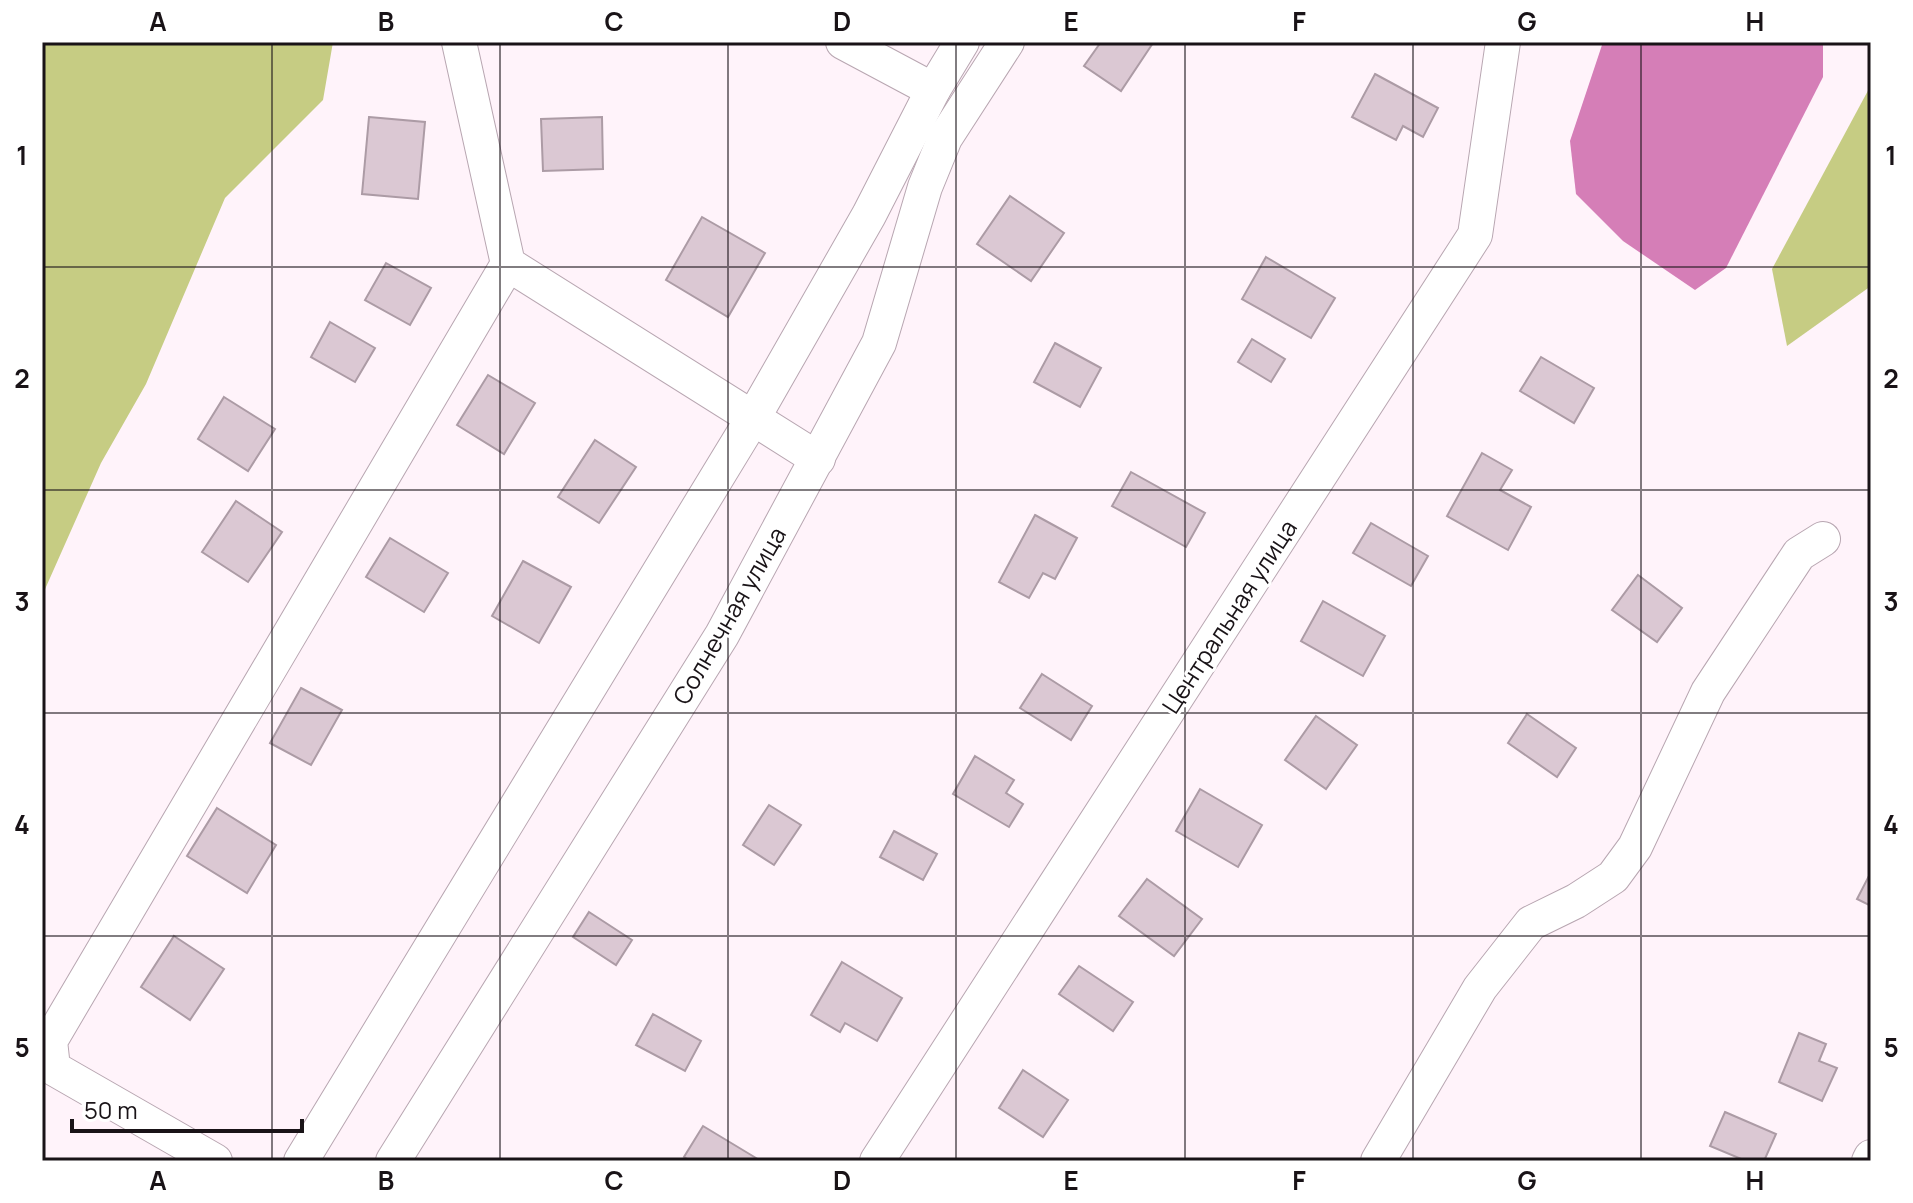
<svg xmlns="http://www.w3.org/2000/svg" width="1913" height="1203" font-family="Manrope,sans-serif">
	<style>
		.green { fill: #c6cc83 }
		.water { fill: #d57eb7 }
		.building { fill: #dbc8d3; stroke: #ac9ba5; stroke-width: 2 }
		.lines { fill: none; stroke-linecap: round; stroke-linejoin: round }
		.street-casing { stroke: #b8a6b1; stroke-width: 36 }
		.street { stroke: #fff; stroke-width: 34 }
		.grid { fill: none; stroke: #191317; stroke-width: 2; stroke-opacity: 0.55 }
		.labels { text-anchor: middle; stroke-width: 6; stroke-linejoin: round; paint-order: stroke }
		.street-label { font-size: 24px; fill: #191317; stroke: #fff }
		.neatline { fill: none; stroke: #191317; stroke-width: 3 }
		.grid-label { font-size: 26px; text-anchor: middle; font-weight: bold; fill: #191317 }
	</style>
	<rect width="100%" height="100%" fill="#fff3fa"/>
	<g class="green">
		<path d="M 42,42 L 333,42 L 323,100 L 225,198 L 146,384 L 101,463 L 42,596 Z"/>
		<path d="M 1871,85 L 1871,286 L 1787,346 L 1772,269 Z"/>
	</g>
	<path class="water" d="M 1603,42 L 1823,42 L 1823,77 L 1726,268 L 1695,290 L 1623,241 L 1576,194 L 1570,141 Z"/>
	<g class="building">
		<path d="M 1101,42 L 1153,43 L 1121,91 L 1084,66 Z"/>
		<path d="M 1375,74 L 1438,108 L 1423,137 L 1403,126 L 1396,140 L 1352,117 Z"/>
		<path d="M 369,117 L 425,122 L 418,199 L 362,194 Z"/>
		<path d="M 602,117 L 603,169 L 543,171 L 541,119 Z"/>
		<path d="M 1010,196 L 1064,233 L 1031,281 L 977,244 Z"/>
		<path d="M 702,217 L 765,253 L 728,317 L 666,280 Z"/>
		<path d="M 1266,257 L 1335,298 L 1311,338 L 1242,299 Z"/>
		<path d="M 386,263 L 431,288 L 410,325 L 365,300 Z"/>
		<path d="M 330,322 L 375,348 L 355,382 L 311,357 Z"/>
		<path d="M 1252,339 L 1285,359 L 1271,382 L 1238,362 Z"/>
		<path d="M 1055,343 L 1101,368 L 1080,407 L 1034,382 Z"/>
		<path d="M 1541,357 L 1594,388 L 1574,423 L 1520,391 Z"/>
		<path d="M 488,375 L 535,403 L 504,454 L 457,425 Z"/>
		<path d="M 224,397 L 275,429 L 248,471 L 198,439 Z"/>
		<path d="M 595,440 L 636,467 L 599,523 L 558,497 Z"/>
		<path d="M 1482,453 L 1512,470 L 1500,490 L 1531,507 L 1508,550 L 1447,516 Z"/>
		<path d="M 1131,472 L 1205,513 L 1186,547 L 1112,506 Z"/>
		<path d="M 236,501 L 282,532 L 248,582 L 202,552 Z"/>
		<path d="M 1035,515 L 1077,538 L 1055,579 L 1043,573 L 1029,598 L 999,582 Z"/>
		<path d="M 1371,523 L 1428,556 L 1411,586 L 1353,553 Z"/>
		<path d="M 390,538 L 448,573 L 424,612 L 366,577 Z"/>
		<path d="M 523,561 L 571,587 L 539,643 L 492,616 Z"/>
		<path d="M 1638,575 L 1682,608 L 1657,642 L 1612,610 Z"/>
		<path d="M 1323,601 L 1385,636 L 1363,676 L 1301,641 Z"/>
		<path d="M 1042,674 L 1092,706 L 1071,740 L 1020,708 Z"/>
		<path d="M 301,688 L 342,710 L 311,765 L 270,743 Z"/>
		<path d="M 1527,714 L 1576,748 L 1557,777 L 1508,743 Z"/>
		<path d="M 1316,716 L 1357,745 L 1326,789 L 1285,760 Z"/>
		<path d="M 975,756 L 1014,780 L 1006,793 L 1023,804 L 1009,827 L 953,794 Z"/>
		<path d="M 1200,789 L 1262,825 L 1238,867 L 1176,831 Z"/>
		<path d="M 769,805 L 801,825 L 774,865 L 743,845 Z"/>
		<path d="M 217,808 L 276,845 L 247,893 L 187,856 Z"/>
		<path d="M 894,831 L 937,854 L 923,880 L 880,857 Z"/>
		<path d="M 1871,872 L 1871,906 L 1857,899 Z"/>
		<path d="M 1147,879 L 1202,919 L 1174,956 L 1119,916 Z"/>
		<path d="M 589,912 L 632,940 L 616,965 L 573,937 Z"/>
		<path d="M 174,936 L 224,969 L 190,1020 L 141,987 Z"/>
		<path d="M 842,962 L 902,998 L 877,1041 L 845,1023 L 840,1032 L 811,1015 Z"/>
		<path d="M 1079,966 L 1133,1002 L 1113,1031 L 1059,994 Z"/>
		<path d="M 653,1014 L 701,1041 L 685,1071 L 636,1045 Z"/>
		<path d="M 1799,1033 L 1826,1044 L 1819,1061 L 1837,1068 L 1822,1101 L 1779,1082 Z"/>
		<path d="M 1023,1070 L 1068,1100 L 1043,1137 L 999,1108 Z"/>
		<path d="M 1725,1112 L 1776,1134 L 1764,1161 L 1746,1161 L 1710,1146 Z"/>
		<path d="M 703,1126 L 761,1161 L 691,1161 L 684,1157 Z"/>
	</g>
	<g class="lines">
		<g class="street-casing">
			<g id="street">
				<path d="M 459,42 L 508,264 L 818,459"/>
				<path d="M 843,42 L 933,90"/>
				<path d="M 215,1161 L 53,1068 L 50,1041 L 508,264"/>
				<path d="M 301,1161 L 753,418 L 869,215 L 933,90 L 962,42"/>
				<path d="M 393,1161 L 722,635 L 879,343 L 925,187 L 945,138 L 1007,42"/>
				<path d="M 877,1161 L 1475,235 L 1503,42"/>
				<path d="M 1378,1161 L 1480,988 L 1531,923 L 1576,901 L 1613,877 L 1635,847 L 1708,692 L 1799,554 L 1823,539"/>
				<path d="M 1869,1161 L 1871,1157"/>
			</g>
		</g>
		<use href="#street" class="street"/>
	</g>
	<path class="grid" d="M 272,42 L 272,1161M 500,42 L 500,1161M 728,42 L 728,1161M 956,42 L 956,1161M 1185,42 L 1185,1161M 1413,42 L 1413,1161M 1641,42 L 1641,1161M 42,267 L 1871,267M 42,490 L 1871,490M 42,713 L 1871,713M 42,936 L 1871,936"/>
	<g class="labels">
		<g class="street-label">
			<text transform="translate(730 616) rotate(-60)" y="8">Солнечная улица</text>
			<text transform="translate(1230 617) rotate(-57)" y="8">Центральная улица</text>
		</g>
	</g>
	<rect width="1913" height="1203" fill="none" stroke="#ffffff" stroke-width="88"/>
	<path d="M72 1119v12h230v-12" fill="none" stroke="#191317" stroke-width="4"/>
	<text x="84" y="1119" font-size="24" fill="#191317" stroke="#ffffff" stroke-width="6" paint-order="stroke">50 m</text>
	<rect x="44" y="44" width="1825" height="1115" class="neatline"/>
	<g class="grid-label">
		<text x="158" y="31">A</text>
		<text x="386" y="31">B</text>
		<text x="614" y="31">C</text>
		<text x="842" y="31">D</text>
		<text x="1071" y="31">E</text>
		<text x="1299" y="31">F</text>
		<text x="1527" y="31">G</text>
		<text x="1755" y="31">H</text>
		<text x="22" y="165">1</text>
		<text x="1891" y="165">1</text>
		<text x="22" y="388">2</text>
		<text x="1891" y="388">2</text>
		<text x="22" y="611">3</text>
		<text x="1891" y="611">3</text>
		<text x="22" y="834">4</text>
		<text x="1891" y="834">4</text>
		<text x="22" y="1057">5</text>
		<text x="1891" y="1057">5</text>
		<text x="158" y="1190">A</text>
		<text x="386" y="1190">B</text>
		<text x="614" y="1190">C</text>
		<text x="842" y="1190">D</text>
		<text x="1071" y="1190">E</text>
		<text x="1299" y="1190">F</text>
		<text x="1527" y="1190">G</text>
		<text x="1755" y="1190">H</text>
	</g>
</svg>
